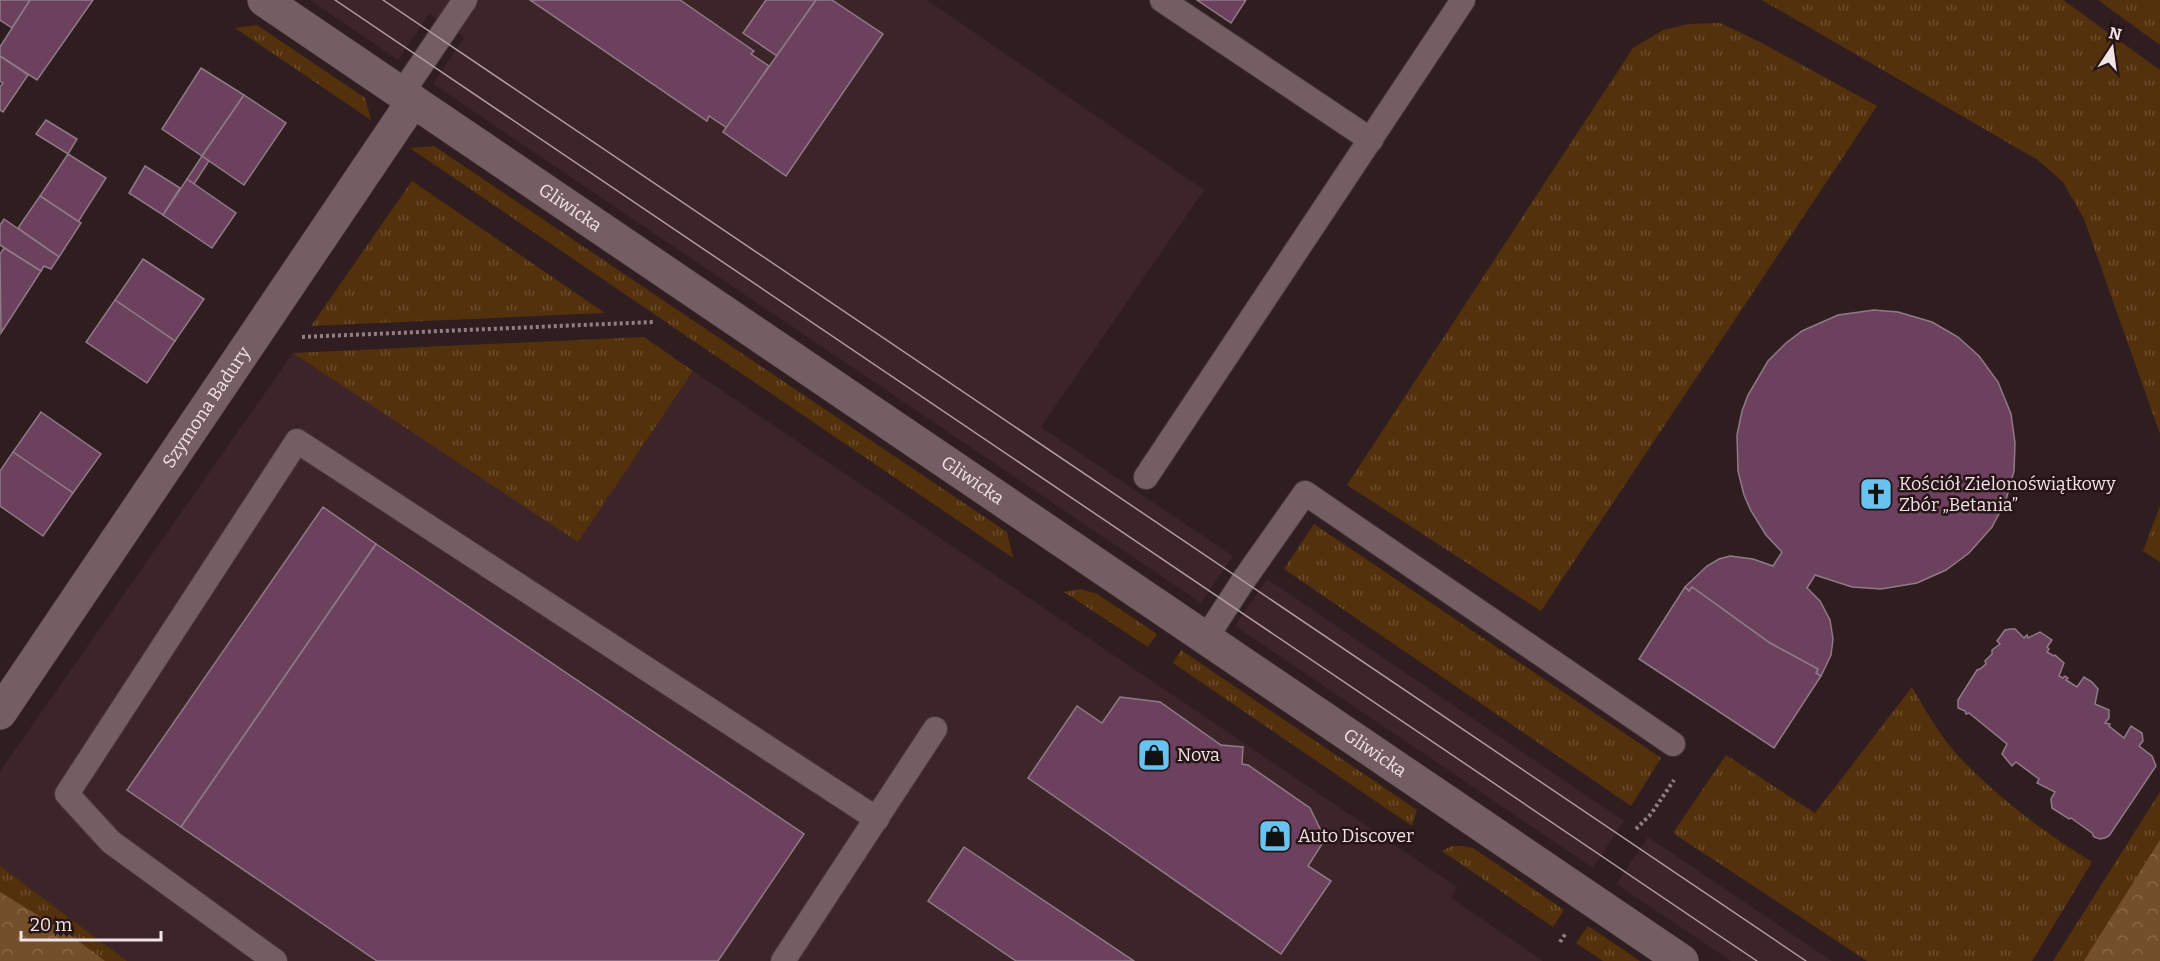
<svg xmlns="http://www.w3.org/2000/svg" width="2160" height="961" font-family="Bitter,serif">
	<style>
		.built { fill: #3d2428 }
		.grass { fill: url(#grass-tufts) }
		.forest { fill: url(#forest-crowns) }
		.building { fill: #6c415d; stroke: #8f7b87; stroke-width: 1.5 }
		.lines { fill: none; stroke-linecap: round; stroke-linejoin: round }
		.lane-casing { stroke: #47383a; stroke-width: 26 }
		.street-casing { stroke: #47383a; stroke-width: 34 }
		.secondary-casing { stroke: #47383a; stroke-width: 34 }
		.path { stroke: #908082; stroke-width: 4; stroke-dasharray: 3 3; stroke-linecap: butt }
		.lane { stroke: #755e62; stroke-width: 24 }
		.street { stroke: #755e62; stroke-width: 33 }
		.secondary { stroke: #755e62; stroke-width: 33 }
		.tram { stroke: #ac9d9f; stroke-width: 1.5 }
		.labels { text-anchor: middle; stroke-width: 5; stroke-linejoin: round; paint-order: stroke }
		.street-label { font-size: 18px; fill: #f1e4e5; stroke: #261417 }
		.poi-label { font-size: 18px; fill: #f1e4e5; stroke: #261417; text-anchor: start }
	</style>
	<defs>
		<pattern id="grass-tufts" width="24" height="20" patternUnits="userSpaceOnUse" patternTransform="scale(1.5)"><rect width="24" height="20" fill="#53310c"/><path d="M3 7l-1-3M5 7V3M7 7l1-3M15 17l-1-3M17 17v-4M19 17l1-3" fill="none" stroke="#6c4f2f"/></pattern>
		<pattern id="forest-crowns" width="20" height="18" patternUnits="userSpaceOnUse" patternTransform="scale(1.5)"><rect width="20" height="18" fill="#744f2c"/><path d="M2 6a3 3 0 1 1 6 0M12 15a3 3 0 1 1 6 0" fill="none" stroke="#88684a"/></pattern>
	</defs>
	<rect width="100%" height="100%" fill="#301d20"/>
	<g class="built">
		<path d="M 310,0 L 927,0 L 1204,190 L 1041,427 L 1233,556 L 1201,603 L 433,84 L 464,37 L 448,26 L 429,14 L 398,60 Z"/>
		<path d="M 293,353 L 578,541 L 693,371 L 1457,887 L 1451,898 L 1543,961 L 127,961 L 0,866 L 0,771 Z"/>
		<path d="M 1267,579 L 1624,821 L 1593,868 L 1235,626 Z"/>
		<path d="M 1648,837 L 1832,961 L 1731,961 L 1616,884 Z"/>
	</g>
	<g class="grass">
		<path d="M 1762,0 L 2063,0 L 2160,70 L 2160,434 L 2084,219 L 2063,182 L 2038,160 Z"/>
		<path d="M 2098,0 L 2160,0 L 2160,45 Z"/>
		<path d="M 1720,23 L 1760,42 L 1877,106 L 1541,611 L 1347,485 L 1633,48 L 1663,30 L 1689,24 Z"/>
		<path d="M 257,25 L 365,98 L 371,120 L 235,28 Z"/>
		<path d="M 434,146 L 1007,532 L 1013,558 L 410,148 Z"/>
		<path d="M 412,181 L 605,313 L 311,326 Z"/>
		<path d="M 644,337 L 693,371 L 578,542 L 293,353 Z"/>
		<path d="M 2160,506 L 2160,562 L 2143,551 Z"/>
		<path d="M 1314,524 L 1661,758 L 1631,806 L 1284,569 Z"/>
		<path d="M 1081,589 L 1097,594 L 1157,634 L 1148,647 L 1064,592 Z"/>
		<path d="M 1181,650 L 1417,810 L 1412,826 L 1173,663 Z"/>
		<path d="M 1912,687 C 1927,713 1943,741 1965,763 C 2002,801 2047,834 2092,862 L 2032,961 L 1867,961 L 1673,833 L 1726,755 L 1815,813 Z"/>
		<path d="M 2160,792 L 2160,961 L 2053,961 Z"/>
		<path d="M 1452,846 L 1462,846 L 1473,848 L 1564,910 L 1553,927 L 1442,851 Z"/>
		<path d="M 0,866 L 127,961 L 0,961 Z"/>
		<path d="M 1588,926 L 1640,961 L 1603,961 L 1576,943 Z"/>
	</g>
	<g class="forest">
		<path d="M 2160,840 L 2160,961 L 2084,961 L 2090,951 Z"/>
		<path d="M 0,892 L 73,937 L 105,961 L 0,961 Z"/>
	</g>
	<g class="building">
		<path d="M 0,0 L 30,0 L 12,28 L 0,20 Z"/>
		<path d="M 30,0 L 93,0 L 37,80 L 0,56 L 0,47 Z"/>
		<path d="M 530,0 L 680,0 L 754,51 L 751,54 L 769,66 L 727,128 L 709,116 L 707,121 Z"/>
		<path d="M 766,0 L 816,0 L 777,56 L 743,33 Z"/>
		<path d="M 816,0 L 832,0 L 883,34 L 786,176 L 723,132 Z"/>
		<path d="M 1197,0 L 1246,0 L 1231,23 Z"/>
		<path d="M 0,56 L 28,75 L 3,112 L 0,110 L 0,87 L 3,83 L 0,81 Z"/>
		<path d="M 201,68 L 244,95 L 202,156 L 162,129 Z"/>
		<path d="M 244,95 L 286,123 L 244,185 L 202,156 Z"/>
		<path d="M 46,120 L 77,139 L 68,154 L 36,134 Z"/>
		<path d="M 68,154 L 106,178 L 78,222 L 40,196 Z"/>
		<path d="M 202,156 L 209,161 L 194,184 L 187,179 Z"/>
		<path d="M 145,166 L 180,188 L 163,215 L 129,193 Z"/>
		<path d="M 187,179 L 236,213 L 212,248 L 163,215 Z"/>
		<path d="M 40,196 L 81,223 L 59,257 L 18,228 Z"/>
		<path d="M 4,219 L 59,257 L 51,269 L 44,266 L 41,271 L 0,245 L 0,225 Z"/>
		<path d="M 4,248 L 41,271 L 1,333 L 0,254 Z"/>
		<path d="M 143,259 L 204,299 L 175,341 L 115,300 Z"/>
		<path d="M 115,300 L 175,341 L 147,383 L 86,342 Z"/>
		<path d="M 1874,310 L 1898,312 L 1932,322 L 1958,337 L 1979,356 L 1998,382 L 2011,414 L 2015,443 L 2014,471 L 2006,500 L 1992,527 L 1969,553 L 1946,570 L 1917,583 L 1881,589 L 1852,587 L 1815,575 L 1807,588 L 1820,601 L 1830,620 L 1833,639 L 1831,655 L 1821,676 L 1816,673 L 1818,669 L 1770,643 L 1692,587 L 1689,591 L 1685,587 L 1707,566 L 1719,559 L 1730,556 L 1753,559 L 1773,566 L 1782,552 L 1766,535 L 1751,511 L 1744,495 L 1738,471 L 1737,435 L 1742,411 L 1748,395 L 1768,361 L 1786,343 L 1802,331 L 1838,315 Z"/>
		<path d="M 41,412 L 101,454 L 73,493 L 13,452 Z"/>
		<path d="M 13,452 L 73,493 L 43,536 L 0,506 L 0,471 Z"/>
		<path d="M 323,507 L 376,544 L 181,827 L 127,790 Z"/>
		<path d="M 376,544 L 804,834 L 718,961 L 377,961 L 181,827 Z"/>
		<path d="M 1685,587 L 1689,591 L 1692,587 L 1770,643 L 1818,669 L 1816,673 L 1821,676 L 1774,748 L 1639,659 Z"/>
		<path d="M 2011,629 L 2015,629 L 2024,638 L 2027,635 L 2028,638 L 2040,632 L 2052,640 L 2047,647 L 2049,649 L 2047,652 L 2054,656 L 2055,655 L 2064,663 L 2059,676 L 2063,678 L 2065,676 L 2068,678 L 2066,680 L 2077,687 L 2084,677 L 2092,682 L 2098,689 L 2095,704 L 2109,710 L 2109,718 L 2105,723 L 2110,724 L 2109,726 L 2124,738 L 2131,726 L 2142,733 L 2143,741 L 2139,746 L 2152,756 L 2156,766 L 2109,836 L 2105,838 L 2100,839 L 2094,837 L 2092,833 L 2071,818 L 2069,819 L 2052,808 L 2051,799 L 2055,792 L 2037,783 L 2039,779 L 2016,762 L 2012,766 L 2002,754 L 2007,744 L 1969,713 L 1966,714 L 1965,711 L 1958,708 L 1958,700 L 1977,670 L 1980,669 L 1986,664 L 1985,661 L 1992,654 L 1992,650 L 2000,644 L 1997,641 L 2005,630 Z"/>
		<path d="M 1120,697 L 1160,702 L 1221,745 L 1243,747 L 1242,764 L 1248,765 L 1310,808 L 1325,839 L 1308,866 L 1331,881 L 1281,954 L 1028,778 L 1077,706 L 1102,723 Z"/>
		<path d="M 964,847 L 1134,961 L 1016,961 L 928,901 Z"/>
	</g>
	<g class="lines">
		<g class="lane-casing">
			<g id="lane">
				<path d="M 1162,0 L 1371,140"/>
				<path d="M 402,93 L 465,0"/>
				<path d="M 1146,477 L 1463,0"/>
				<path d="M 1206,638 L 1243,581 L 1305,493 L 1673,744"/>
				<path d="M 275,961 L 111,842 L 67,794 L 297,441 L 877,819"/>
				<path d="M 783,961 L 935,729"/>
			</g>
		</g>
		<g class="street-casing">
			<g id="street">
				<path id="s1" d="M 0,713 L 413,101"/>
			</g>
		</g>
		<g class="secondary-casing">
			<g id="secondary">
				<path id="s2" d="M 264,0 L 1682,961"/>
			</g>
		</g>
		<g class="path">
			<path d="M 302,337 L 653,322"/>
			<path d="M 1636,829 L 1651,814 L 1674,780"/>
			<path d="M 1560,942 L 1566,933"/>
		</g>
		<use href="#lane" class="lane"/>
		<use href="#street" class="street"/>
		<use href="#secondary" class="secondary"/>
		<g class="tram">
			<path d="M 335,0 L 1757,961"/>
			<path d="M 383,0 L 1806,961"/>
		</g>
	</g>
	<defs>
		<g id="church-square" transform="scale(1.725)"><rect x="-9" y="-9" width="18" height="18" rx="4" fill="#69c3f1" stroke="#261417"/><path d="M-1.2-6h2.4v3.5h3.3v2.4h-3.3V6h-2.4V-.1h-3.3v-2.4h3.3Z" fill="#111"/></g>
		<g id="shop-square" transform="scale(1.725)"><rect x="-9" y="-9" width="18" height="18" rx="4" fill="#69c3f1" stroke="#261417"/><path d="M-5-2.5h2.3a2.7 3.5 0 0 1 5.4 0H5L5.5 6h-11ZM-1.5-2.5h3a1.5 2.3 0 0 0-3 0Z" fill="#111"/></g>
	</defs>
	<g fill-rule="evenodd">
		<use href="#church-square" x="1876" y="494"/>
		<use href="#shop-square" x="1154" y="755"/>
		<use href="#shop-square" x="1275" y="836"/>
	</g>
	<g class="labels">
		<g class="street-label">
			<text dy="6" stroke="none"><textPath href="#s2" startOffset="370">Gliwicka</textPath></text>
			<text dy="6" stroke="none"><textPath href="#s1" startOffset="369">Szymona Badury</textPath></text>
			<text dy="6" stroke="none"><textPath href="#s2" startOffset="856">Gliwicka</textPath></text>
			<text dy="6" stroke="none"><textPath href="#s2" startOffset="1342">Gliwicka</textPath></text>
		</g>
		<g class="poi-label">
			<text x="1899" y="490">Kościół Zielonoświątkowy<tspan x="1899" dy="21">Zbór „Betania”</tspan></text>
			<text x="1177" y="761">Nova</text>
			<text x="1298" y="842">Auto Discover</text>
		</g>
	</g>
	<g transform="translate(2112 48) rotate(13)" stroke="#261417" stroke-width="4.5" paint-order="stroke">
	<path d="M0-4.5L10 22L0 15L-10 22Z" fill="#f1e4e5"/>
	<text y="-9" font-size="16" font-weight="bold" text-anchor="middle" fill="#f1e4e5">N</text>
	</g>
	<path d="M21 931v9h140v-9" fill="none" stroke="#f1e4e5" stroke-width="3"/>
	<text x="30" y="931" font-size="18" fill="#f1e4e5" stroke="#261417" stroke-width="4.5" paint-order="stroke">20 m</text>
</svg>
